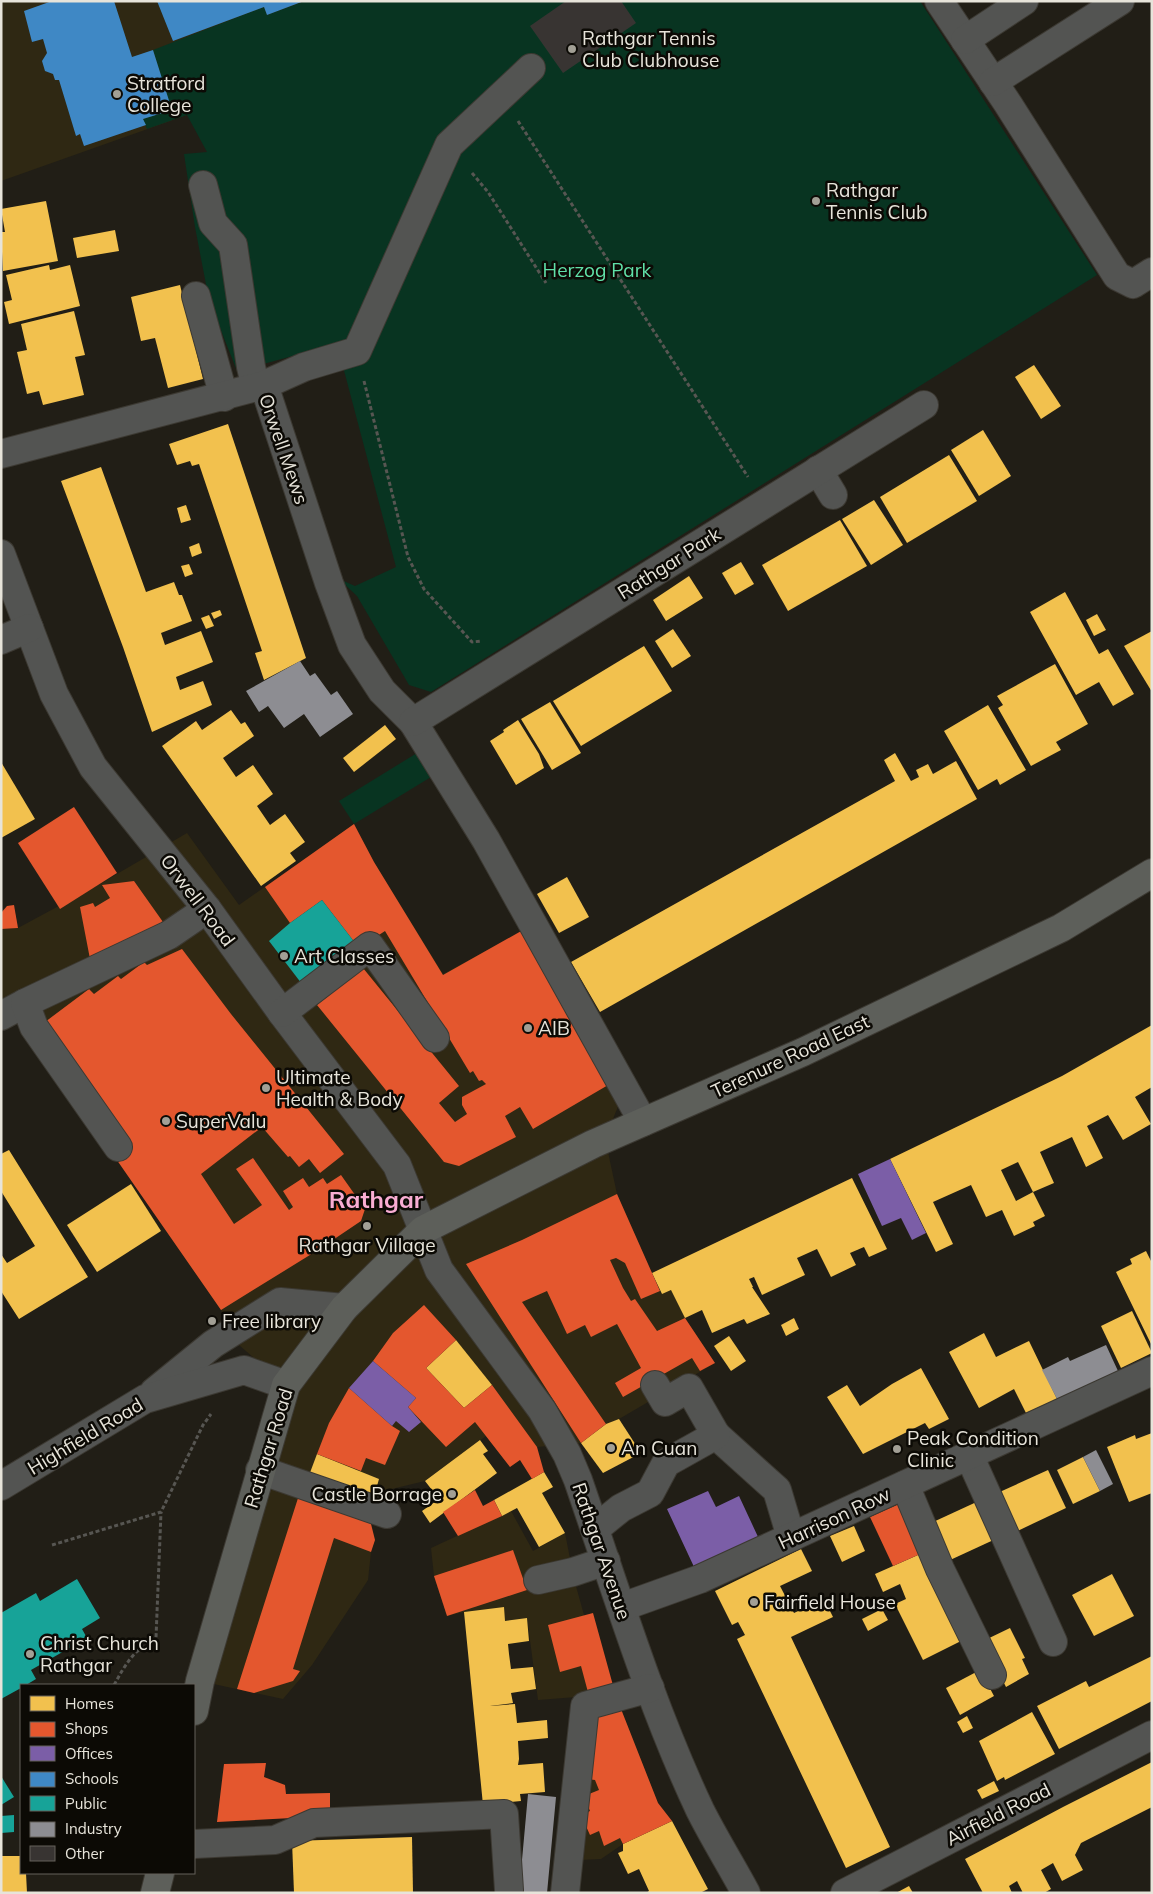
<svg xmlns="http://www.w3.org/2000/svg" width="1153" height="1894" font-family="Mulish,sans-serif">
	<style>
		.built { fill: #2f2813 }
		.green { fill: #083421 }
		.homes { fill: #f2c14e; fill-rule: evenodd }
		.shops { fill: #e4572e }
		.offices { fill: #7b5ea7 }
		.schools { fill: #3f88c5 }
		.public { fill: #17a398 }
		.industry { fill: #8d8d92 }
		.building { fill: #383432 }
		.lines { fill: none; stroke-linecap: round; stroke-linejoin: round }
		.minor-casing { stroke: #3c3932; stroke-width: 30 }
		.major-casing { stroke: #3c3932; stroke-width: 30 }
		.path { stroke: #575652; stroke-width: 3; stroke-dasharray: 4 2.5; stroke-linecap: butt }
		.minor { stroke: #535452; stroke-width: 28 }
		.major { stroke: #5d5f5a; stroke-width: 28 }
		.poi-dot { fill: #a29f95; stroke: #0c0a05; stroke-width: 2 }
		.labels { text-anchor: middle; stroke-width: 5; stroke-linejoin: round; paint-order: stroke }
		.poi-label { font-size: 19px; fill: #e7e4da; stroke: #0c0a05; text-anchor: start }
		.park-label { font-size: 19px; fill: #60e0a8; stroke: #0c0a05 }
		.street-label { font-size: 19px; fill: #e7e4da; stroke: #0c0a05 }
		.district-label { font-size: 24px; font-weight: bold; fill: #f9add3; stroke: #0c0a05 }
	</style>
	<rect width="100%" height="100%" fill="#211e16"/>
	<g class="built">
		<path d="M 1,1 L 464,1 L 187,115 L 1,181 Z"/>
		<path d="M 354,824 L 374,862 L 443,974 L 523,931 L 622,1097 L 605,1138 L 617,1194 L 661,1294 L 671,1290 L 685,1318 L 715,1363 L 619,1419 L 641,1453 L 603,1473 L 581,1443 L 537,1447 L 510,1467 L 486,1436 L 425,1481 L 375,1493 L 369,1516 L 375,1540 L 371,1552 L 368,1580 L 312,1665 L 283,1699 L 200,1681 L 285,1385 L 232,1339 L 221,1310 L 112,1153 L 41,1025 L 1,1006 L 1,929 L 18,928 L 105,881 L 187,833 L 239,905 Z"/>
		<path d="M 511,1511 L 533,1551 L 565,1533 L 574,1579 L 584,1615 L 658,1803 L 672,1821 L 623,1844 L 601,1859 L 579,1860 L 589,1696 L 538,1700 L 527,1618 L 505,1621 L 503,1607 L 464,1612 L 447,1616 L 434,1576 L 431,1548 Z"/>
	</g>
	<g class="green">
		<path d="M 305,1 L 920,1 L 1097,275 L 431,692 L 409,685 L 357,596 L 339,579 L 355,586 L 396,567 L 337,344 L 237,371 L 209,300 L 195,227 L 184,154 L 207,152 L 187,115 L 147,129 L 143,119 L 172,110 L 153,50 L 264,7 L 267,15 Z"/>
		<path d="M 417,753 L 431,777 L 354,824 L 339,801 Z"/>
	</g>
	<g class="homes">
		<path d="M 46,201 L 58,261 L 3,271 L 1,232 L 5,232 L 1,209 Z"/>
		<path d="M 115,230 L 119,251 L 77,258 L 73,238 Z"/>
		<path d="M 49,265 L 50,270 L 70,265 L 80,306 L 9,324 L 4,302 L 12,300 L 6,275 Z"/>
		<path d="M 180,285 L 203,379 L 168,388 L 155,338 L 141,341 L 131,297 Z"/>
		<path d="M 74,311 L 85,355 L 75,357 L 84,395 L 43,405 L 39,391 L 27,394 L 17,352 L 27,350 L 21,324 Z"/>
		<path d="M 1034,365 L 1061,406 L 1041,419 L 1015,377 Z"/>
		<path d="M 228,424 L 306,658 L 264,680 L 255,653 L 262,651 L 199,464 L 192,466 L 190,461 L 177,465 L 169,444 Z"/>
		<path d="M 983,430 L 1011,476 L 979,496 L 951,450 Z"/>
		<path d="M 949,455 L 977,501 L 907,543 L 880,497 Z"/>
		<path d="M 101,467 L 146,592 L 174,582 L 179,595 L 182,595 L 192,621 L 161,633 L 165,645 L 201,631 L 213,662 L 176,677 L 180,690 L 203,681 L 212,705 L 152,732 L 123,647 L 61,481 Z"/>
		<path d="M 874,500 L 903,545 L 871,565 L 842,519 Z"/>
		<path d="M 186,505 L 191,520 L 181,523 L 177,508 Z"/>
		<path d="M 840,520 L 867,566 L 788,611 L 762,565 Z"/>
		<path d="M 199,543 L 202,553 L 192,557 L 189,547 Z"/>
		<path d="M 741,562 L 754,584 L 735,595 L 722,573 Z"/>
		<path d="M 189,564 L 193,574 L 185,577 L 181,566 Z"/>
		<path d="M 689,576 L 703,598 L 666,621 L 653,600 Z"/>
		<path d="M 1065,592 L 1099,654 L 1108,649 L 1134,694 L 1113,706 L 1099,682 L 1076,695 L 1030,612 Z"/>
		<path d="M 220,610 L 222,615 L 214,619 L 211,613 Z"/>
		<path d="M 1097,614 L 1106,630 L 1094,636 L 1086,620 Z"/>
		<path d="M 209,615 L 214,626 L 206,629 L 201,618 Z"/>
		<path d="M 673,629 L 691,656 L 672,668 L 655,641 Z"/>
		<path d="M 1152,631 L 1152,692 L 1124,646 Z"/>
		<path d="M 644,646 L 672,691 L 581,746 L 553,701 Z"/>
		<path d="M 1055,664 L 1088,724 L 1056,742 L 1061,750 L 1031,766 L 998,708 L 1003,705 L 997,696 Z"/>
		<path d="M 550,702 L 581,753 L 552,770 L 521,719 Z"/>
		<path d="M 988,705 L 1026,770 L 1000,785 L 997,779 L 978,790 L 944,731 Z"/>
		<path d="M 231,710 L 241,724 L 245,722 L 254,736 L 223,758 L 236,777 L 253,765 L 273,794 L 257,806 L 270,825 L 285,814 L 305,842 L 290,853 L 296,861 L 261,886 L 162,746 L 196,721 L 202,730 Z"/>
		<path d="M 518,720 L 539,754 L 544,768 L 516,785 L 490,741 L 504,732 L 503,730 Z"/>
		<path d="M 385,725 L 396,739 L 354,772 L 343,758 Z"/>
		<path d="M 895,753 L 911,781 L 919,777 L 916,770 L 928,764 L 933,774 L 956,761 L 977,799 L 600,1012 L 571,962 L 895,781 L 884,760 Z"/>
		<path d="M 1,762 L 35,819 L 1,838 Z"/>
		<path d="M 567,877 L 589,917 L 559,933 L 537,894 Z"/>
		<path d="M 1152,1025 L 1152,1087 L 1135,1097 L 1151,1124 L 1123,1140 L 1108,1115 L 1087,1126 L 1103,1158 L 1086,1167 L 1072,1137 L 1040,1152 L 1054,1183 L 1033,1192 L 1045,1216 L 1033,1222 L 1035,1226 L 1014,1236 L 1002,1210 L 986,1217 L 971,1185 L 933,1202 L 953,1244 L 936,1252 L 890,1159 L 1062,1076 ZM 1018,1162 L 1033,1192 L 1016,1201 L 1001,1170 Z"/>
		<path d="M 9,1150 L 88,1277 L 19,1319 L 1,1291 L 1,1254 L 7,1263 L 35,1246 L 1,1191 L 1,1154 Z"/>
		<path d="M 852,1178 L 887,1249 L 869,1257 L 864,1247 L 850,1253 L 856,1265 L 831,1277 L 817,1249 L 797,1258 L 805,1275 L 762,1295 L 754,1277 L 749,1279 L 753,1287 L 752,1287 L 770,1314 L 747,1324 L 744,1319 L 712,1333 L 702,1310 L 685,1318 L 671,1290 L 662,1294 L 652,1273 Z"/>
		<path d="M 131,1184 L 161,1231 L 97,1272 L 67,1225 Z"/>
		<path d="M 1146,1251 L 1152,1263 L 1152,1346 L 1116,1272 L 1132,1264 L 1130,1259 Z"/>
		<path d="M 1132,1311 L 1152,1353 L 1121,1368 L 1101,1326 Z"/>
		<path d="M 794,1318 L 799,1329 L 786,1336 L 781,1325 Z"/>
		<path d="M 984,1333 L 996,1357 L 1029,1341 L 1057,1399 L 1026,1413 L 1014,1389 L 979,1408 L 949,1352 Z"/>
		<path d="M 729,1336 L 746,1361 L 731,1371 L 714,1346 Z"/>
		<path d="M 456,1340 L 492,1385 L 464,1408 L 426,1368 Z"/>
		<path d="M 921,1368 L 949,1419 L 929,1429 L 925,1423 L 863,1454 L 827,1397 L 847,1385 L 860,1406 L 892,1384 Z"/>
		<path d="M 619,1419 L 641,1453 L 603,1473 L 581,1443 L 606,1424 Z"/>
		<path d="M 1152,1433 L 1152,1493 L 1129,1502 L 1107,1447 L 1135,1435 L 1136,1439 Z"/>
		<path d="M 480,1440 L 488,1451 L 483,1454 L 497,1473 L 430,1523 L 422,1511 L 439,1499 L 425,1481 Z"/>
		<path d="M 317,1454 L 379,1479 L 375,1493 L 353,1497 L 308,1478 Z"/>
		<path d="M 1083,1457 L 1100,1491 L 1073,1504 L 1057,1470 Z"/>
		<path d="M 1048,1470 L 1066,1508 L 1011,1534 L 993,1495 Z"/>
		<path d="M 544,1472 L 553,1487 L 542,1493 L 565,1533 L 539,1547 L 517,1508 L 502,1516 L 494,1500 Z"/>
		<path d="M 983,1499 L 1000,1537 L 948,1561 L 931,1523 Z"/>
		<path d="M 854,1526 L 865,1551 L 842,1562 L 830,1536 Z"/>
		<path d="M 801,1549 L 812,1571 L 780,1586 L 794,1613 L 824,1599 L 833,1617 L 791,1637 L 890,1847 L 846,1868 L 737,1639 L 745,1635 L 738,1622 L 732,1625 L 715,1591 Z"/>
		<path d="M 927,1551 L 967,1638 L 923,1660 L 895,1604 L 906,1599 L 900,1584 L 883,1592 L 875,1574 Z"/>
		<path d="M 1112,1574 L 1134,1616 L 1094,1636 L 1072,1595 Z"/>
		<path d="M 504,1607 L 505,1621 L 527,1618 L 529,1641 L 508,1644 L 509,1654 L 511,1669 L 533,1667 L 536,1689 L 511,1693 L 513,1703 L 490,1706 L 515,1704 L 517,1723 L 547,1720 L 548,1738 L 518,1741 L 519,1759 L 518,1765 L 543,1763 L 545,1792 L 520,1794 L 521,1801 L 483,1805 L 464,1612 Z"/>
		<path d="M 882,1609 L 888,1620 L 868,1631 L 862,1619 Z"/>
		<path d="M 1010,1628 L 1025,1658 L 1022,1659 L 1029,1674 L 1006,1687 L 983,1641 Z"/>
		<path d="M 1152,1656 L 1152,1701 L 1059,1749 L 1037,1706 L 1086,1681 L 1089,1687 Z"/>
		<path d="M 980,1670 L 994,1696 L 960,1715 L 946,1688 Z"/>
		<path d="M 1032,1712 L 1055,1754 L 1005,1780 L 1004,1777 L 997,1781 L 979,1741 Z"/>
		<path d="M 967,1716 L 973,1728 L 963,1733 L 957,1722 Z"/>
		<path d="M 1152,1762 L 1152,1807 L 1081,1843 L 1075,1855 L 1083,1870 L 1062,1881 L 1053,1863 L 1041,1870 L 1051,1889 L 1044,1893 L 1023,1893 L 1017,1881 L 1009,1886 L 1012,1893 L 983,1893 L 965,1859 L 1063,1807 Z"/>
		<path d="M 994,1781 L 999,1791 L 982,1799 L 977,1790 Z"/>
		<path d="M 672,1821 L 708,1889 L 700,1893 L 646,1893 L 649,1891 L 639,1869 L 628,1874 L 618,1853 L 623,1851 L 623,1844 Z"/>
		<path d="M 412,1837 L 413,1893 L 294,1893 L 292,1841 Z"/>
		<path d="M 1,1856 L 21,1856 L 21,1873 L 26,1873 L 27,1893 L 1,1893 Z"/>
		<path d="M 909,1886 L 913,1893 L 896,1893 Z"/>
	</g>
	<g class="shops">
		<path d="M 74,807 L 117,873 L 60,909 L 18,843 Z"/>
		<path d="M 354,824 L 374,862 L 443,975 L 523,930 L 615,1081 L 533,1129 L 520,1107 L 505,1116 L 516,1137 L 459,1166 L 444,1162 L 317,1005 L 363,968 L 459,1086 L 439,1103 L 455,1122 L 467,1114 L 462,1105 L 462,1097 L 486,1084 L 482,1080 L 479,1081 L 473,1071 L 470,1073 L 385,931 L 359,948 L 322,900 L 290,923 L 265,887 Z"/>
		<path d="M 134,881 L 163,922 L 90,959 L 80,907 L 93,903 L 95,907 L 110,898 L 102,885 Z"/>
		<path d="M 14,905 L 18,928 L 1,929 L 1,913 L 7,906 Z"/>
		<path d="M 182,949 L 231,1014 L 344,1154 L 320,1173 L 309,1159 L 299,1167 L 290,1156 L 288,1157 L 262,1127 L 201,1174 L 234,1224 L 262,1205 L 236,1169 L 253,1158 L 289,1210 L 293,1207 L 283,1191 L 303,1178 L 309,1187 L 323,1178 L 327,1184 L 341,1175 L 365,1209 L 361,1221 L 318,1250 L 221,1310 L 112,1153 L 41,1025 L 89,989 L 94,994 L 118,976 L 121,979 L 144,962 L 147,965 Z"/>
		<path d="M 617,1194 L 660,1291 L 641,1299 L 625,1263 L 616,1258 L 610,1260 L 623,1288 L 631,1301 L 635,1299 L 657,1331 L 685,1318 L 715,1363 L 700,1371 L 692,1358 L 623,1397 L 615,1383 L 641,1368 L 617,1324 L 591,1337 L 585,1325 L 567,1334 L 547,1291 L 522,1302 L 606,1424 L 581,1443 L 466,1264 L 522,1240 Z"/>
		<path d="M 424,1305 L 456,1340 L 426,1368 L 464,1408 L 492,1385 L 537,1447 L 544,1472 L 532,1479 L 520,1460 L 510,1467 L 475,1422 L 446,1447 L 408,1407 L 416,1398 L 373,1361 L 393,1333 Z"/>
		<path d="M 349,1388 L 392,1426 L 400,1431 L 385,1465 L 366,1458 L 361,1471 L 317,1454 L 329,1423 Z"/>
		<path d="M 475,1490 L 483,1506 L 494,1500 L 502,1516 L 458,1536 L 443,1512 Z"/>
		<path d="M 299,1495 L 369,1516 L 375,1540 L 371,1552 L 334,1538 L 293,1669 L 300,1671 L 293,1681 L 254,1693 L 237,1689 Z"/>
		<path d="M 906,1501 L 927,1551 L 893,1566 L 870,1517 Z"/>
		<path d="M 513,1550 L 527,1590 L 447,1616 L 434,1576 Z"/>
		<path d="M 593,1613 L 614,1689 L 589,1696 L 581,1666 L 560,1672 L 548,1625 Z"/>
		<path d="M 621,1709 L 658,1803 L 672,1821 L 623,1844 L 620,1838 L 604,1846 L 599,1831 L 590,1835 L 581,1815 L 590,1811 L 584,1796 L 599,1790 L 595,1780 L 587,1779 L 595,1717 Z"/>
		<path d="M 266,1763 L 264,1777 L 285,1785 L 286,1794 L 330,1793 L 330,1816 L 217,1822 L 224,1764 Z"/>
	</g>
	<g class="offices">
		<path d="M 890,1159 L 926,1233 L 912,1240 L 901,1218 L 882,1226 L 858,1174 Z"/>
		<path d="M 373,1361 L 416,1398 L 408,1407 L 421,1422 L 409,1432 L 396,1421 L 392,1426 L 349,1388 Z"/>
		<path d="M 708,1491 L 716,1507 L 739,1496 L 759,1539 L 695,1569 L 667,1509 Z"/>
	</g>
	<g class="schools">
		<path d="M 52,1 L 114,1 L 132,57 L 153,50 L 172,110 L 143,119 L 146,125 L 84,146 L 80,134 L 76,136 L 59,80 L 55,80 L 53,74 L 45,71 L 42,61 L 47,53 L 43,39 L 32,42 L 24,11 Z"/>
		<path d="M 157,1 L 304,1 L 267,15 L 264,7 L 173,41 Z"/>
	</g>
	<g class="public">
		<path d="M 322,900 L 359,948 L 305,988 L 269,941 L 290,923 Z"/>
		<path d="M 77,1579 L 100,1618 L 82,1629 L 87,1638 L 31,1670 L 36,1679 L 26,1685 L 21,1685 L 21,1688 L 1,1699 L 1,1613 L 36,1593 L 40,1601 Z"/>
		<path d="M 1,1776 L 14,1797 L 1,1805 Z"/>
		<path d="M 14,1815 L 14,1832 L 1,1833 L 1,1816 Z"/>
	</g>
	<g class="industry">
		<path d="M 300,661 L 310,676 L 315,673 L 331,695 L 337,691 L 353,714 L 320,737 L 304,714 L 284,728 L 268,706 L 259,712 L 246,691 Z"/>
		<path d="M 1106,1345 L 1118,1371 L 1057,1399 L 1042,1370 L 1068,1357 L 1070,1361 Z"/>
		<path d="M 1096,1450 L 1113,1484 L 1100,1491 L 1083,1457 Z"/>
		<path d="M 528,1794 L 556,1797 L 547,1893 L 519,1893 Z"/>
	</g>
	<path class="building" d="M 566,1 L 621,1 L 636,23 L 563,73 L 530,26 Z"/>
	<g class="lines">
		<g class="minor-casing">
			<g id="minor">
				<path d="M 939,1 L 1008,104 L 1117,276 L 1133,284 L 1152,272"/>
				<path d="M 965,40 L 1024,1"/>
				<path d="M 993,82 L 1120,1"/>
				<path d="M 203,185 L 213,223 L 233,245 L 251,367 L 256,388"/>
				<path d="M 196,296 L 224,397"/>
				<path d="M 264,385 L 329,583 L 352,645 L 382,691 L 413,722 L 486,840 L 643,1122"/>
				<path d="M 1,454 L 264,385 L 304,367 L 357,351 L 449,145 L 531,68"/>
				<path d="M 818,470 L 833,495"/>
				<path d="M 1,554 L 54,694 L 93,767 L 207,909 L 282,1013 L 397,1165 L 439,1270 L 542,1410 L 567,1454 L 578,1480 C 616,1590 650,1704 700,1810 C 714,1838 731,1865 746,1893"/>
				<path d="M 1,640 L 29,628"/>
				<path d="M 413,722 L 924,405"/>
				<path d="M 282,1013 L 370,946 L 435,1038"/>
				<path d="M 1,1016 L 25,1003"/>
				<path d="M 118,1147 L 34,1027 L 25,1003 L 169,935 L 207,909"/>
				<path d="M 154,1392 L 213,1344 L 280,1302 L 344,1308"/>
				<path d="M 716,1435 L 777,1490 L 791,1537"/>
				<path d="M 969,1455 L 1053,1642"/>
				<path d="M 260,1470 L 387,1514"/>
				<path d="M 905,1485 L 940,1569 L 992,1675"/>
				<path d="M 1,1486 L 145,1399 L 244,1370 L 286,1385"/>
				<path d="M 595,1529 L 621,1508 L 650,1493 L 666,1463 L 716,1435 L 689,1388 L 665,1402 L 655,1385"/>
				<path d="M 538,1580 L 573,1572 L 606,1561"/>
				<path d="M 622,1607 L 700,1579 L 1152,1371"/>
				<path d="M 194,1844 L 275,1840 L 314,1823 L 504,1814 L 509,1890"/>
				<path d="M 565,1893 L 585,1706 L 650,1688"/>
				<path d="M 845,1893 L 1152,1735"/>
			</g>
		</g>
		<g class="major-casing">
			<g id="major">
				<path d="M 194,1711 L 200,1681 L 286,1385 L 344,1308 L 423,1230 L 593,1144 L 803,1052 L 1061,928 L 1152,873"/>
				<path d="M 155,1893 L 160,1873"/>
			</g>
		</g>
		<g class="path">
			<path d="M 518,121 L 748,477"/>
			<path d="M 472,173 L 488,192 L 546,283"/>
			<path d="M 364,381 L 408,557 L 424,589 L 472,642 L 482,641"/>
			<path d="M 52,1545 L 161,1512 L 203,1425 L 211,1414"/>
			<path d="M 114,1685 C 127,1662 132,1652 156,1638 L 161,1512"/>
		</g>
		<use href="#minor" class="minor"/>
		<use href="#major" class="major"/>
	</g>
	<g class="poi-dot">
		<circle cx="572" cy="49" r="5"/>
		<circle cx="117" cy="94" r="5"/>
		<circle cx="816" cy="201" r="5"/>
		<circle cx="284" cy="956" r="5"/>
		<circle cx="528" cy="1028" r="5"/>
		<circle cx="266" cy="1088" r="5"/>
		<circle cx="166" cy="1121" r="5"/>
		<circle cx="367" cy="1226" r="5"/>
		<circle cx="212" cy="1321" r="5"/>
		<circle cx="611" cy="1448" r="5"/>
		<circle cx="897" cy="1449" r="5"/>
		<circle cx="452" cy="1494" r="5"/>
		<circle cx="754" cy="1602" r="5"/>
		<circle cx="30" cy="1654" r="5"/>
	</g>
	<g class="labels">
		<g class="poi-label">
			<text x="582" y="45">Rathgar Tennis<tspan x="582" dy="22">Club Clubhouse</tspan></text>
			<text x="127" y="90">Stratford<tspan x="127" dy="22">College</tspan></text>
			<text x="826" y="197">Rathgar<tspan x="826" dy="22">Tennis Club</tspan></text>
			<text x="294" y="963">Art Classes</text>
			<text x="538" y="1035">AIB</text>
			<text x="276" y="1084">Ultimate<tspan x="276" dy="22">Health &amp; Body</tspan></text>
			<text x="176" y="1128">SuperValu</text>
			<text x="367" y="1252" text-anchor="middle">Rathgar Village</text>
			<text x="222" y="1328">Free library</text>
			<text x="907" y="1445">Peak Condition<tspan x="907" dy="22">Clinic</tspan></text>
			<text x="621" y="1455">An Cuan</text>
			<text x="442" y="1501" text-anchor="end">Castle Borrage</text>
			<text x="764" y="1609">Fairfield House</text>
			<text x="40" y="1650">Christ Church<tspan x="40" dy="22">Rathgar</tspan></text>
		</g>
		<g class="park-label">
			<text x="597" y="277">Herzog Park</text>
		</g>
		<g class="street-label">
			<text transform="translate(284 449) rotate(71)" y="7">Orwell Mews</text>
			<text transform="translate(669 563) rotate(-32)" y="7">Rathgar Park</text>
			<text transform="translate(198 900) rotate(53)" y="7">Orwell Road</text>
			<text transform="translate(790 1056) rotate(-25)" y="7">Terenure Road East</text>
			<text transform="translate(85 1436) rotate(-31)" y="7">Highfield Road</text>
			<text transform="translate(268 1448) rotate(-73)" y="7">Rathgar Road</text>
			<text transform="translate(834 1518) rotate(-25)" y="7">Harrison Row</text>
			<text transform="translate(602 1551) rotate(71)" y="7">Rathgar Avenue</text>
			<text transform="translate(998 1814) rotate(-27)" y="7">Airfield Road</text>
		</g>
		<g class="district-label">
			<text x="376" y="1208">Rathgar</text>
		</g>
	</g>
	<rect width="1153" height="1894" fill="none" stroke="#e7e4da" stroke-width="5"/>
	<rect x="20" y="1684" width="175" height="190" fill="#0c0a05" stroke="#64615a"/>
	<rect x="30" y="1696" width="25" height="15" fill="#f2c14e" stroke="#64615a"/>
	<text x="65" y="1709" font-size="15" fill="#e7e4da">Homes</text>
	<rect x="30" y="1722" width="25" height="15" fill="#e4572e" stroke="#64615a"/>
	<text x="65" y="1734" font-size="15" fill="#e7e4da">Shops</text>
	<rect x="30" y="1746" width="25" height="15" fill="#7b5ea7" stroke="#64615a"/>
	<text x="65" y="1759" font-size="15" fill="#e7e4da">Offices</text>
	<rect x="30" y="1772" width="25" height="15" fill="#3f88c5" stroke="#64615a"/>
	<text x="65" y="1784" font-size="15" fill="#e7e4da">Schools</text>
	<rect x="30" y="1796" width="25" height="15" fill="#17a398" stroke="#64615a"/>
	<text x="65" y="1809" font-size="15" fill="#e7e4da">Public</text>
	<rect x="30" y="1822" width="25" height="15" fill="#8d8d92" stroke="#64615a"/>
	<text x="65" y="1834" font-size="15" fill="#e7e4da">Industry</text>
	<rect x="30" y="1846" width="25" height="15" fill="#383432" stroke="#64615a"/>
	<text x="65" y="1859" font-size="15" fill="#e7e4da">Other</text>
</svg>
